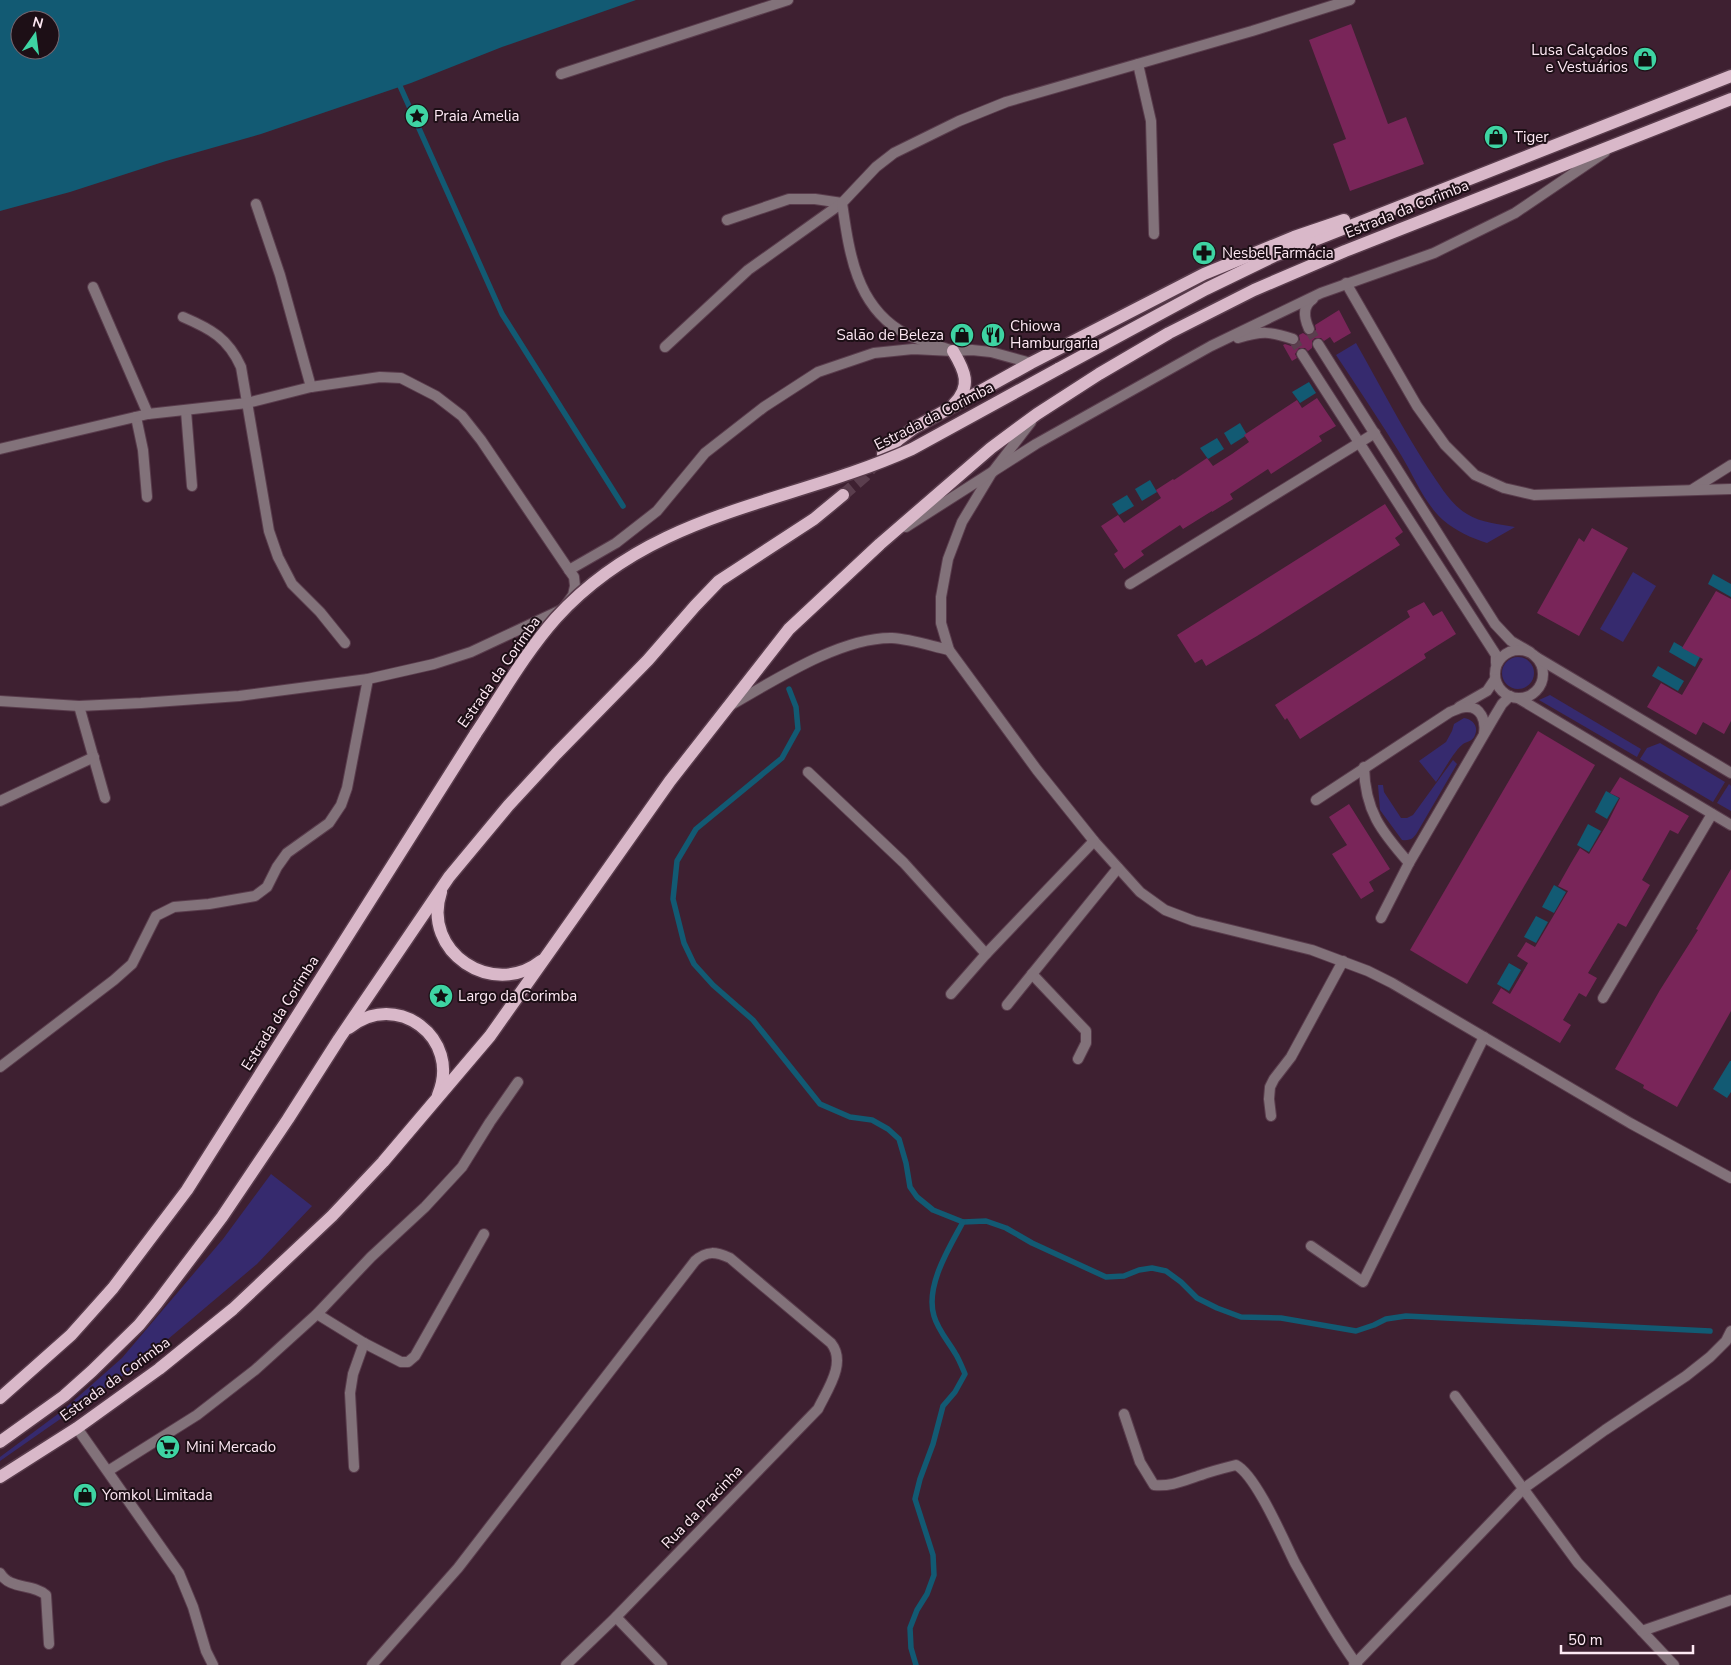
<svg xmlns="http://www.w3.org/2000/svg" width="1731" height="1665" font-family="'Nunito Sans',sans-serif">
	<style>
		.green { fill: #362a6e }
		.water { fill: #125a73; fill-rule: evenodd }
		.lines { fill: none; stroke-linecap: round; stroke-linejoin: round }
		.stream { stroke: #125a73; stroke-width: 5.5 }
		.building { fill: #792559 }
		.minor-tunnel { stroke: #5b3e4e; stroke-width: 10; stroke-dasharray: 10 5; stroke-linecap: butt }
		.primary-tunnel { stroke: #5b3e4e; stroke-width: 12; stroke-dasharray: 12 6; stroke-linecap: butt }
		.service-casing { stroke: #593c4c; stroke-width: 12 }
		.minor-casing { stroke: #593c4c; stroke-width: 12 }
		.primary-casing { stroke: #593c4c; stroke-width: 15 }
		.service { stroke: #82727a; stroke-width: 10 }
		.minor { stroke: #82727a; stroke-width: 10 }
		.primary { stroke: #d9b8c9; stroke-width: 12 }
		.primary-bridge-casing { stroke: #593c4c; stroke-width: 15; stroke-linecap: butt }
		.primary-bridge { stroke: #d9b8c9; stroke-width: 12 }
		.labels { text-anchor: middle; stroke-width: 4; stroke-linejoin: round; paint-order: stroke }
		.poi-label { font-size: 15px; fill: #fee9f4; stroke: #1d0f16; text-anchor: start }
		.street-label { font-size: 15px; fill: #fee9f4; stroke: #1d0f16 }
	</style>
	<rect width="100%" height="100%" fill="#3e2031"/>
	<g class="green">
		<path d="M 1356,343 C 1380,385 1402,428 1428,468 C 1440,485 1450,504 1467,514 C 1481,523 1500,524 1515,527 L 1487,543 C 1471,538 1456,531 1443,520 C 1424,503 1414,476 1401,455 C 1380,421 1358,388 1336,355 Z"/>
		<path d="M 1633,572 L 1656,586 L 1623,642 L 1600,629 Z"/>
		<circle cx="1518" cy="673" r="16"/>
		<path d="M 1550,695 L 1641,749 L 1637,757 L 1539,700 Z"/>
		<path d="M 1464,718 C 1472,719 1479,726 1475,735 C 1473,741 1468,741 1463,744 C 1454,751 1443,772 1436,782 L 1419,761 L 1446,742 L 1452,731 L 1454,724 Z"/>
		<path d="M 1660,743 L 1725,782 L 1713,802 L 1640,759 L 1647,748 Z"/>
		<path d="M 1453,760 L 1457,764 L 1418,831 C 1414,838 1411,841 1402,840 L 1380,810 L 1378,785 L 1383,785 L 1384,792 L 1401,818 L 1407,818 L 1413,815 Z"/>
		<path d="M 1729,784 L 1731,786 L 1731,811 L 1717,803 Z"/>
		<path d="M 271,1174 L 312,1206 L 257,1264 L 135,1367 L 0,1461 L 0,1457 L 62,1411 L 122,1358 L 223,1239 Z"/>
	</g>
	<g class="water">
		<path d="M 0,0 L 636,0 L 502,47 L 411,83 L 261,134 L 166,161 L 70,192 L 0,211 ZM 20,20 L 50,20 L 50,50 L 20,50 Z"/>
		<path d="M 1309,382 L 1316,393 L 1300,403 L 1292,392 Z"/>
		<path d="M 1240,423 L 1247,435 L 1231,445 L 1224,433 Z"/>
		<path d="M 1217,438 L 1224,449 L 1208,459 L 1200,448 Z"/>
		<path d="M 1150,480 L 1157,492 L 1142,501 L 1135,489 Z"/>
		<path d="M 1127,495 L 1134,506 L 1119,515 L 1112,504 Z"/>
		<path d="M 1713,574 L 1731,584 L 1731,597 L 1708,584 Z"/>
		<path d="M 1674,642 L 1700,657 L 1695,667 L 1669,652 Z"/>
		<path d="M 1658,666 L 1684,681 L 1678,691 L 1652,676 Z"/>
		<path d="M 1606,791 L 1619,798 L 1607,819 L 1595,812 Z"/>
		<path d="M 1588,824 L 1601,831 L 1589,852 L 1577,845 Z"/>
		<path d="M 1554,885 L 1566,892 L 1554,913 L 1542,907 Z"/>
		<path d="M 1536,916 L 1548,922 L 1536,943 L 1524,937 Z"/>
		<path d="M 1509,963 L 1521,970 L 1509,991 L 1497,984 Z"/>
		<path d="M 1730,1061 L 1731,1061 L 1731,1092 L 1727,1098 L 1713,1089 Z"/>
	</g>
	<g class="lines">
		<g class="stream">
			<path d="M 400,86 L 502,314 L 623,506"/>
			<path d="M 789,689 L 796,707 L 798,729 L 782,758 L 696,829 L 677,861 L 673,899 L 684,943 L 694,964 L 713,985 L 753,1020 L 820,1104 L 850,1117 L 872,1120 L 888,1129 L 899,1139 L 906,1163 L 910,1187 L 917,1197 L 933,1210 L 963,1222 L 986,1221 L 1006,1228 L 1032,1243 L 1106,1277 L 1124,1276 L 1139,1270 L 1152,1268 L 1166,1271 L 1181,1282 L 1197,1298 L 1217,1308 L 1241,1317 L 1281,1318 L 1356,1331 L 1374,1325 L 1386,1319 L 1406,1316 L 1710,1331"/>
			<path d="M 916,1665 L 911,1648 L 910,1628 L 917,1610 L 927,1594 L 934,1575 L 933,1555 L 915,1499 L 920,1479 L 933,1444 L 943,1406 L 955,1392 L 965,1374 C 962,1367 959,1359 955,1353 C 948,1341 938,1330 934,1316 C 925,1286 949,1248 963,1222"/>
		</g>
	</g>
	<g class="building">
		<path d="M 1351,24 L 1388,124 L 1406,117 L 1424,164 L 1350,191 L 1333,144 L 1346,139 L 1309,40 Z"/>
		<path d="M 1339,310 L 1351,333 L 1334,343 L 1330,337 L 1324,341 L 1321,338 L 1315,338 L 1312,341 L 1312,348 L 1308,351 L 1305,348 L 1299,348 L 1295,354 L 1297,358 L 1292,361 L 1283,345 L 1285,344 L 1291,346 L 1297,344 L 1300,341 L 1299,335 L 1303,333 L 1308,336 L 1312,335 L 1316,330 L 1315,325 Z"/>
		<path d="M 1317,398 L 1336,426 L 1319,436 L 1322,441 L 1271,474 L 1268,469 L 1230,494 L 1233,499 L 1212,512 L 1212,511 L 1183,529 L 1180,525 L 1141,551 L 1144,555 L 1124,569 L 1114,554 L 1118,551 L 1101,526 L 1118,515 L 1124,523 L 1161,498 L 1156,490 L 1173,479 L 1174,480 L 1207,458 L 1213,466 L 1232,454 L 1249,442 L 1244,435 L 1297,400 L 1302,408 Z"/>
		<path d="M 1385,504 L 1403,532 L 1395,538 L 1400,545 L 1257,636 L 1206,666 L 1202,659 L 1195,663 L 1177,635 Z"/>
		<path d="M 1592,528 L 1628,548 L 1579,636 L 1537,613 L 1579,538 L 1584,542 Z"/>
		<path d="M 1716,591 L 1731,599 L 1731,721 L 1724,734 L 1703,722 L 1696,735 L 1647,707 L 1661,683 L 1682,695 L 1703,659 L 1682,648 Z"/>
		<path d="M 1424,602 L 1433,616 L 1442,611 L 1456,634 L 1424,654 L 1426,658 L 1300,739 L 1287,718 L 1285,720 L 1275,705 L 1410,617 L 1407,611 Z"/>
		<path d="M 1538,731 L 1595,765 L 1467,984 L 1410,950 Z"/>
		<path d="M 1620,777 L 1689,816 L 1678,834 L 1670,830 L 1642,880 L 1650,885 L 1626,927 L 1618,923 L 1588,973 L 1597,978 L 1586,997 L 1579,993 L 1563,1020 L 1571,1025 L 1560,1043 L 1492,1003 L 1501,988 L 1510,994 L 1528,963 L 1517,956 L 1526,942 L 1535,947 L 1568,891 L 1558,886 L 1571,863 L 1580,848 L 1589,854 L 1607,824 L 1620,798 L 1610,793 Z"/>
		<path d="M 1349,804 L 1390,869 L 1369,882 L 1374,891 L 1361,899 L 1332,854 L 1347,845 L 1329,817 Z"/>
		<path d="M 1731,869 L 1731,1011 L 1677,1107 L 1643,1088 L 1644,1085 L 1615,1069 L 1660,990 L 1698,930 L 1696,929 Z"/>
	</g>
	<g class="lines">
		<g class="minor-tunnel">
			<path d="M 1309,329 L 1318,344"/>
			<path d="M 1293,339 L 1302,354"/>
		</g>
		<path class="primary-tunnel" d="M 843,495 L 865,476 L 877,461"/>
		<g class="service-casing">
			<g id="service">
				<path d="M 1138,64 L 1151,121 L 1154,234"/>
				<path d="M 1693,489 L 1731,465"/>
			</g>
		</g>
		<g class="minor-casing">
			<g id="minor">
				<path d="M 561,74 L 788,0"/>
				<path d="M 256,204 L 280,275 L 311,387"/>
				<path d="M 727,220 L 789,199 L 815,199 L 842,203"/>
				<path d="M 1346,283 L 1417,406 L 1445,445 L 1475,475 L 1504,488 L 1534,495 L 1731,489"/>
				<path d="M 93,287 L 148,414"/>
				<path d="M 183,317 C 211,329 228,338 241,367 L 269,531 L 278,557 L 292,584 L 320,612 L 345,643"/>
				<path d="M 1309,329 C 1304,318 1302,306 1313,299"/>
				<path d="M 1238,338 C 1262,331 1269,331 1293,339"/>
				<path d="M 1318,344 L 1495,624 L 1511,641 L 1530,652"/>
				<path d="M 665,347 L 748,270 L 842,203"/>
				<path d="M 953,351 C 937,345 912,339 899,330 C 855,302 849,250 842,203 L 876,167 L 894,153 L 959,121 L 1006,102 L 1252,31 L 1350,0"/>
				<path d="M 1302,354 L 1496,655 L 1496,663"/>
				<path d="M 186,411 L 192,486"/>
				<path d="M 136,417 L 143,450 L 147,497"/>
				<path d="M 1031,422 L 991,474 L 962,522 L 948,559 L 941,597 L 941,623 L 949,650 L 1037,770 L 1094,841 L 1140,892 L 1165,910 L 1194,921 L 1312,950 L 1368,971 L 1392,983 L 1630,1123 L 1731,1178"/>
				<path d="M 0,449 L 148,414 L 247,403 L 311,387 L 380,377 L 401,378 L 436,396 L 462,416 L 481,440 L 569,570 L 574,577 L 575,586 L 573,595 L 563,609 L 471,652 L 434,664 L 368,679 L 239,696 L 141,703 L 79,706 L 0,701"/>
				<path d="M 906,527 L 1036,444 L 1211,346 L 1321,293 L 1434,253 L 1515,213 L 1605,152"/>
				<path d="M 569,570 L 616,543 L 657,511 L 705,453 L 764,407 L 818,372 L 874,353 L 913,349 L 953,351 L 972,350 L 991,352 L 1031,363"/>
				<path d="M 1130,584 L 1375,433"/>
				<circle cx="1519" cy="674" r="24"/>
				<path d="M 1536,657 L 1731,773"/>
				<path d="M 1518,698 L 1731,825"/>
				<path d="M 731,705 C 775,680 841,637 892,638 C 911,639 931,646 949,650"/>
				<path d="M 79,706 L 105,798"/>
				<path d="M 1459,707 L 1487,691 L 1495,679"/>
				<path d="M 1364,767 C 1365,811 1381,831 1409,863"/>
				<path d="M 808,772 L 904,863 L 986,954"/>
				<path d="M 1316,800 L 1450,712 C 1455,710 1461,707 1466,707 C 1481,706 1486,721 1484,733"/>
				<path d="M 0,801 L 94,757"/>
				<path d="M 1381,918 L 1409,863 L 1493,719 L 1502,704 L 1510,696"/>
				<path d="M 1032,974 L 1086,1031 L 1086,1043 L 1078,1059"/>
				<path d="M 951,994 L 986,954 L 1094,841"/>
				<path d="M 1603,998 L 1712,814"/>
				<path d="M 1007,1005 L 1118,868"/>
				<path d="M 0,1067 L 114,980 L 132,964 L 156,916 L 174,907 L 209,904 L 255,896 L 267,887 L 277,867 L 287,853 L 329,823 L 341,805 L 347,788 L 368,679"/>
				<path d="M 1271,1116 L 1269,1099 L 1270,1087 L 1274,1079 L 1291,1057 L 1343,961"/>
				<path d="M 1311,1246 L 1363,1282 L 1484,1037"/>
				<path d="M 317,1314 L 364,1343 L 401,1362 L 408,1362 L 415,1356 L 484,1234"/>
				<path d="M 1455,1396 L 1578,1563 L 1674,1665"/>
				<path d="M 1124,1414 L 1140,1462 L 1154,1485 C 1171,1487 1185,1480 1201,1475 C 1212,1471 1224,1468 1236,1465 C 1256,1475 1284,1541 1295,1563 C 1314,1597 1334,1633 1357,1665"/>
				<path d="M 77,1428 L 179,1573 L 193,1607 L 206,1651 L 213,1665"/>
				<path d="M 354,1467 L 350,1393 L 353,1374 L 364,1343"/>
				<path d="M 108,1471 L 197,1415 L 255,1370 L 317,1314 L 371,1257 L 425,1207 L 462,1167 L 490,1122 L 518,1082"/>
				<path d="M 0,1573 C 10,1590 32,1583 46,1595 L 49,1644"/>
				<path d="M 616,1617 L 662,1665"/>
				<path d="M 1642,1631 L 1731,1600"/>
				<path d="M 372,1665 L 458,1568 L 695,1261 C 707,1250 716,1252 730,1258 L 831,1343 C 847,1363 827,1390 818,1409 L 616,1617 L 566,1665"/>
				<path d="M 1354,1665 L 1523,1489 L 1605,1430 L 1686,1376 L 1710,1357 L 1726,1341 L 1731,1331"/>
			</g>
		</g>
		<g class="primary-casing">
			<g id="primary">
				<path d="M 953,351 C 965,371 972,386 954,404"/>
				<path d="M 1058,369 L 1206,289 L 1274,256 L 1731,76"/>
				<path d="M 883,454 L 898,440 L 914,428 L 1031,363 L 1204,274 L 1294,237 L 1344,220"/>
				<path d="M 441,892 C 421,952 493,999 541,961"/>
				<path d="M 349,1028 C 396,989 462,1038 438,1095"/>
				<path d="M 0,1398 L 71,1335 L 113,1288 L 187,1190 L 476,733"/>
				<path d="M 0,1442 L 64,1396 L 92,1371 L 139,1325 L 157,1303 L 222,1217 L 288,1119 L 339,1039 L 449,877 L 508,806 L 556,754 L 648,660 L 695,606 L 719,581 L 814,519 L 843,495"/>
				<path d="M 0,1477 L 77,1428 L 159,1369 L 233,1309 L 332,1216 L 383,1162 L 490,1036 L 670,781 L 789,629 L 880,544 L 991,448 L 1037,414 L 1099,374 L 1169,333 L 1254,290 L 1345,251 L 1731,99"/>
			</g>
		</g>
		<use href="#service" class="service"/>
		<use href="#minor" class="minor"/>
		<use href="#primary" class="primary"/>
		<g class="primary-bridge-casing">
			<path id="primary-bridge" d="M 476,733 C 502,694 525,653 556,618 C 654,510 788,505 912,449 L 1058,369"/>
		</g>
		<use href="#primary-bridge" class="primary-bridge"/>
	</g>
	<defs>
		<g id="shop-disc" transform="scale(1.25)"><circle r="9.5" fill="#3ed4a3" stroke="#1d0f16"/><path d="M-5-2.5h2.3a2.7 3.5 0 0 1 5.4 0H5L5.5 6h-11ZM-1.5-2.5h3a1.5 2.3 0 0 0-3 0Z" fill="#111"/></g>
		<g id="sight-disc" transform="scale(1.25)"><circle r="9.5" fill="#3ed4a3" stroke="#1d0f16"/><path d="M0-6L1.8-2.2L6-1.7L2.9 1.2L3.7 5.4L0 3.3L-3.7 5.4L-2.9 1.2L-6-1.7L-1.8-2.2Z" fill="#111"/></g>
		<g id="pharmacy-disc" transform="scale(1.25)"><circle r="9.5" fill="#3ed4a3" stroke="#1d0f16"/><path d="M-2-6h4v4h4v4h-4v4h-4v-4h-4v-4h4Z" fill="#111"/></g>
		<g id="restaurant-disc" transform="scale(1.25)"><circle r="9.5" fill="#3ed4a3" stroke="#1d0f16"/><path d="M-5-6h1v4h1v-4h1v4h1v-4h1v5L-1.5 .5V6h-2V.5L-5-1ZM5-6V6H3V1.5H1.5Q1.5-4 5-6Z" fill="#111"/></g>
		<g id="supermarket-disc" transform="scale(1.25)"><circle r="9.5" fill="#3ed4a3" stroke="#1d0f16"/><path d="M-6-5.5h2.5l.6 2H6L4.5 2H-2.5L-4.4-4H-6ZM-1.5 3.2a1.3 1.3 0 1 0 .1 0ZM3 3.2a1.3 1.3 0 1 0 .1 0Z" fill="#111"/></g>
	</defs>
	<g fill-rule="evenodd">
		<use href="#shop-disc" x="1645" y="59"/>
		<use href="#sight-disc" x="417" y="116"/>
		<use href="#shop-disc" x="1496" y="137"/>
		<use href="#pharmacy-disc" x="1204" y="253"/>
		<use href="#shop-disc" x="962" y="335"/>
		<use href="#restaurant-disc" x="993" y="335"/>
		<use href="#sight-disc" x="441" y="996"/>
		<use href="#supermarket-disc" x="168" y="1447"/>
		<use href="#shop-disc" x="85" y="1495"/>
	</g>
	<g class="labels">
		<g class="poi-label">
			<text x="1628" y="55" text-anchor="end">Lusa Calçados<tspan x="1628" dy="17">e Vestuários</tspan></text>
			<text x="434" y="121">Praia Amelia</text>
			<text x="1514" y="142">Tiger</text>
			<text x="1222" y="258">Nesbel Farmácia</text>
			<text x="1010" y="331">Chiowa<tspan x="1010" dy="17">Hamburgaria</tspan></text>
			<text x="944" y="340" text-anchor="end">Salão de Beleza</text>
			<text x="458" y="1001">Largo da Corimba</text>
			<text x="186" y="1452">Mini Mercado</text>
			<text x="102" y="1500">Yomkol Limitada</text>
		</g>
		<g class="street-label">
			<text transform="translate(1407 209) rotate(-22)" y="5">Estrada da Corimba</text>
			<text transform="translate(934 416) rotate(-27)" y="5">Estrada da Corimba</text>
			<text transform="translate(499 672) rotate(-55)" y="5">Estrada da Corimba</text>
			<text transform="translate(280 1013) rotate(-58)" y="5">Estrada da Corimba</text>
			<text transform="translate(115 1379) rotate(-36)" y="5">Estrada da Corimba</text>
			<text transform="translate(702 1507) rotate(-46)" y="5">Rua da Pracinha</text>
		</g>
	</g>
	<g transform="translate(35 35) rotate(14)"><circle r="24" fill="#1d0f16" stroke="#77666f"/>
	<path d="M0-4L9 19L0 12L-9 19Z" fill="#3ed4a3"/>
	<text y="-8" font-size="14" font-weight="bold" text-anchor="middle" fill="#fee9f4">N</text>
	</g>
	<path d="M1561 1645v8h132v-8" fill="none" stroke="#fee9f4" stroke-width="2.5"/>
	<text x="1568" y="1645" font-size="15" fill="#fee9f4" stroke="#1d0f16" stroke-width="4" paint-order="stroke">50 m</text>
</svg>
